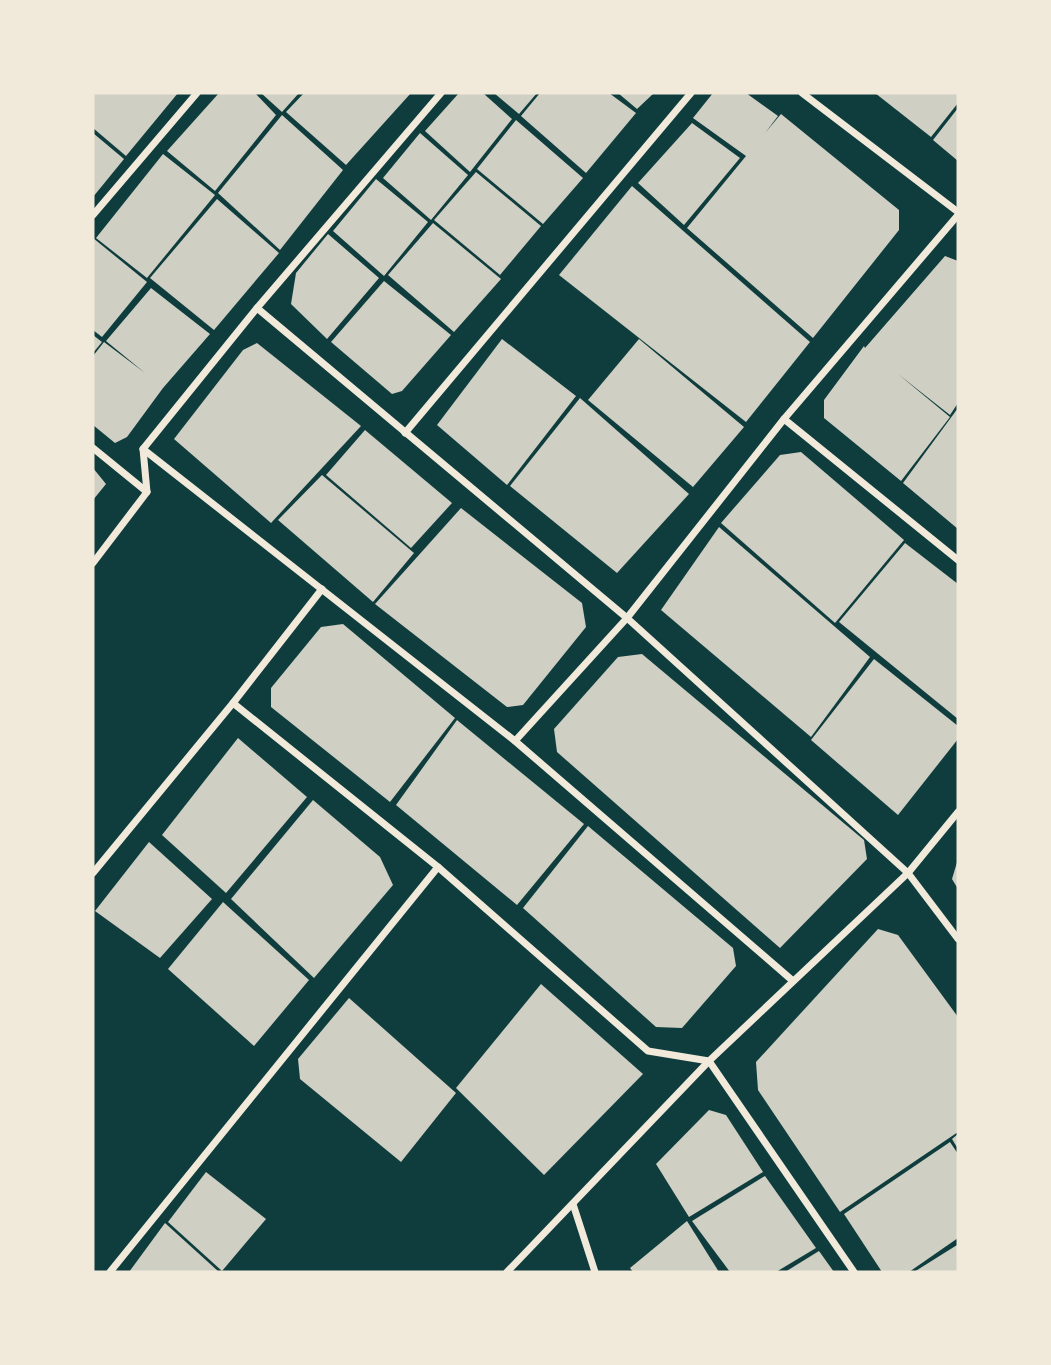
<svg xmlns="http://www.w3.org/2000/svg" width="1051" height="1365" font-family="'Nunito Sans',sans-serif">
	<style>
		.building { fill: #cfcfc3 }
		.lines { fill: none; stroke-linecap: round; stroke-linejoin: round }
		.minor { stroke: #f1e9da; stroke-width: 7 }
	</style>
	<rect width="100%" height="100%" fill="#0f3d3e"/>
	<g class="building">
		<path d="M 93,93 L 178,93 L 126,156 L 93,128 Z"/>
		<path d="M 219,93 L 255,93 L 276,115 L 215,191 L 167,151 Z"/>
		<path d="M 261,93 L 299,93 L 282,112 Z"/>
		<path d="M 304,93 L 411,93 L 346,165 L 286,112 Z"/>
		<path d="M 459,93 L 483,93 L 512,119 L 470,172 L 425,131 Z"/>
		<path d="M 494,93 L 537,93 L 519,114 Z"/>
		<path d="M 540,93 L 609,93 L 636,113 L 586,173 L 521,116 Z"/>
		<path d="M 618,93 L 654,93 L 637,109 Z"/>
		<path d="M 713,93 L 746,93 L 778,116 L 765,133 L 781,114 L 899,210 L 899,230 L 813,338 L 687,228 L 746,156 L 693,118 Z"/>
		<path d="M 875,93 L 958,93 L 958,103 L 931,137 Z"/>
		<path d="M 958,108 L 958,161 L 933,140 Z"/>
		<path d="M 282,115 L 343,170 L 280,250 L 218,193 Z"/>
		<path d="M 516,120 L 583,178 L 543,224 L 477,169 Z"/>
		<path d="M 692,123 L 740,158 L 684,225 L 638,183 Z"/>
		<path d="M 93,133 L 124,159 L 93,197 Z"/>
		<path d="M 420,133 L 468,175 L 431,220 L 383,178 Z"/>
		<path d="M 163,154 L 215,195 L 147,278 L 96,238 Z"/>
		<path d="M 476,172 L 541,226 L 500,275 L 434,220 Z"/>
		<path d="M 376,179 L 428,222 L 384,276 L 333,231 Z"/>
		<path d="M 632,186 L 810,342 L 746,422 L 559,275 Z"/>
		<path d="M 217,199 L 279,253 L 214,330 L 150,278 Z"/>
		<path d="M 433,223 L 501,279 L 454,332 L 388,275 Z"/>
		<path d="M 328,234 L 379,278 L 327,339 L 291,304 L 296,273 Z"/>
		<path d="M 93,238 L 147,282 L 102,337 L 93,330 Z"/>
		<path d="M 945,256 L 958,261 L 958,403 L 950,415 L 898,374 L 950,417 L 901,481 L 824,418 L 824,400 L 864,346 L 865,348 Z"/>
		<path d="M 384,281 L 451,335 L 402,391 L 392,394 L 331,342 Z"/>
		<path d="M 151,288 L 210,334 L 163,388 L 127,437 L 115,443 L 93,425 L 93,356 L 104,342 L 145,373 L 106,341 Z"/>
		<path d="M 93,335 L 102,342 L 93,353 Z"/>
		<path d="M 502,339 L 576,396 L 507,485 L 437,425 Z"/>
		<path d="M 639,339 L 744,427 L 693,487 L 588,400 Z"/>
		<path d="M 257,343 L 361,426 L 271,523 L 174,439 L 243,350 Z"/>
		<path d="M 580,398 L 689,494 L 617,573 L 510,486 Z"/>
		<path d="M 958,408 L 958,529 L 903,483 Z"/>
		<path d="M 365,430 L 452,503 L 411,548 L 326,475 Z"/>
		<path d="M 801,452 L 904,540 L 835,623 L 721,523 L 780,455 Z"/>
		<path d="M 93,468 L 106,484 L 93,500 Z"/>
		<path d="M 322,475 L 414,553 L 373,602 L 278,520 Z"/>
		<path d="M 461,508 L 582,603 L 586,627 L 523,705 L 507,707 L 375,604 Z"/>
		<path d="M 719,527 L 870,657 L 811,737 L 661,610 Z"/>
		<path d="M 905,543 L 958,584 L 958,719 L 839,622 Z"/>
		<path d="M 343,624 L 455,718 L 390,802 L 271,707 L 271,688 L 321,627 Z"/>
		<path d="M 642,654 L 864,840 L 867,859 L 780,948 L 557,752 L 554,729 L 618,657 Z"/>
		<path d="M 874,659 L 958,726 L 958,739 L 898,815 L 811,740 Z"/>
		<path d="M 457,720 L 584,824 L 517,905 L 396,805 Z"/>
		<path d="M 238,738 L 307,797 L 226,893 L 162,835 Z"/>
		<path d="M 313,800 L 380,857 L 393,885 L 314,978 L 231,899 Z"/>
		<path d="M 588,826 L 733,948 L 736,966 L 682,1028 L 656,1027 L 523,908 Z"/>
		<path d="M 149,842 L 212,899 L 160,958 L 95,911 Z"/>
		<path d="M 958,859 L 958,889 L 952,879 Z"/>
		<path d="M 223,902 L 309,980 L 254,1046 L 168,969 Z"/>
		<path d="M 878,929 L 898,935 L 958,1017 L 958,1132 L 840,1212 L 758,1090 L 756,1062 Z"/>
		<path d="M 541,984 L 643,1074 L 544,1175 L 456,1088 Z"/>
		<path d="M 349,998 L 456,1093 L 401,1162 L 300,1079 L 298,1059 Z"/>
		<path d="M 709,1110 L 726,1115 L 763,1172 L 689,1217 L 656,1164 Z"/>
		<path d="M 958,1134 L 958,1149 L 952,1139 Z"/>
		<path d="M 950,1142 L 958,1154 L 958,1238 L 909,1272 L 882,1272 L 844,1214 Z"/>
		<path d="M 206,1172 L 266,1219 L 222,1271 L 168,1222 Z"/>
		<path d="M 765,1176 L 816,1248 L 776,1272 L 730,1272 L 692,1221 Z"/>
		<path d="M 687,1221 L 719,1272 L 633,1272 L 630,1268 Z"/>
		<path d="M 165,1223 L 219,1272 L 129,1272 Z"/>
		<path d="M 957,1245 L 958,1248 L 958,1272 L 914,1272 Z"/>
		<path d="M 819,1251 L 834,1272 L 785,1272 Z"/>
	</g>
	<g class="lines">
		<g class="minor">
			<path d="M 802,93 L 958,212"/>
			<path d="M 93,215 L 197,93"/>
			<path d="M 257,308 L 627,618 L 908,873 L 958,939"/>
			<path d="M 784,419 L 958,560"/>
			<path d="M 405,433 L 691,93"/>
			<path d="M 93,448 L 147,492"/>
			<path d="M 143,449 L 515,741 L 793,981"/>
			<path d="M 93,563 L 147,492 L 143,449 L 257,308 L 441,93"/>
			<path d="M 233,703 L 438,867 L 648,1051 L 709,1061 L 854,1272"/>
			<path d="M 515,741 L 627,618 L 784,419 L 958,215"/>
			<path d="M 93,873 L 233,703 L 322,589"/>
			<path d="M 573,1204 L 595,1272"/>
			<path d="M 110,1272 L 438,867"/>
			<path d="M 507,1272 L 709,1061 L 908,873 L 958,812"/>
		</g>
	</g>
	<rect width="1051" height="1365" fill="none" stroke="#f1e9da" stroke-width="189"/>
</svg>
